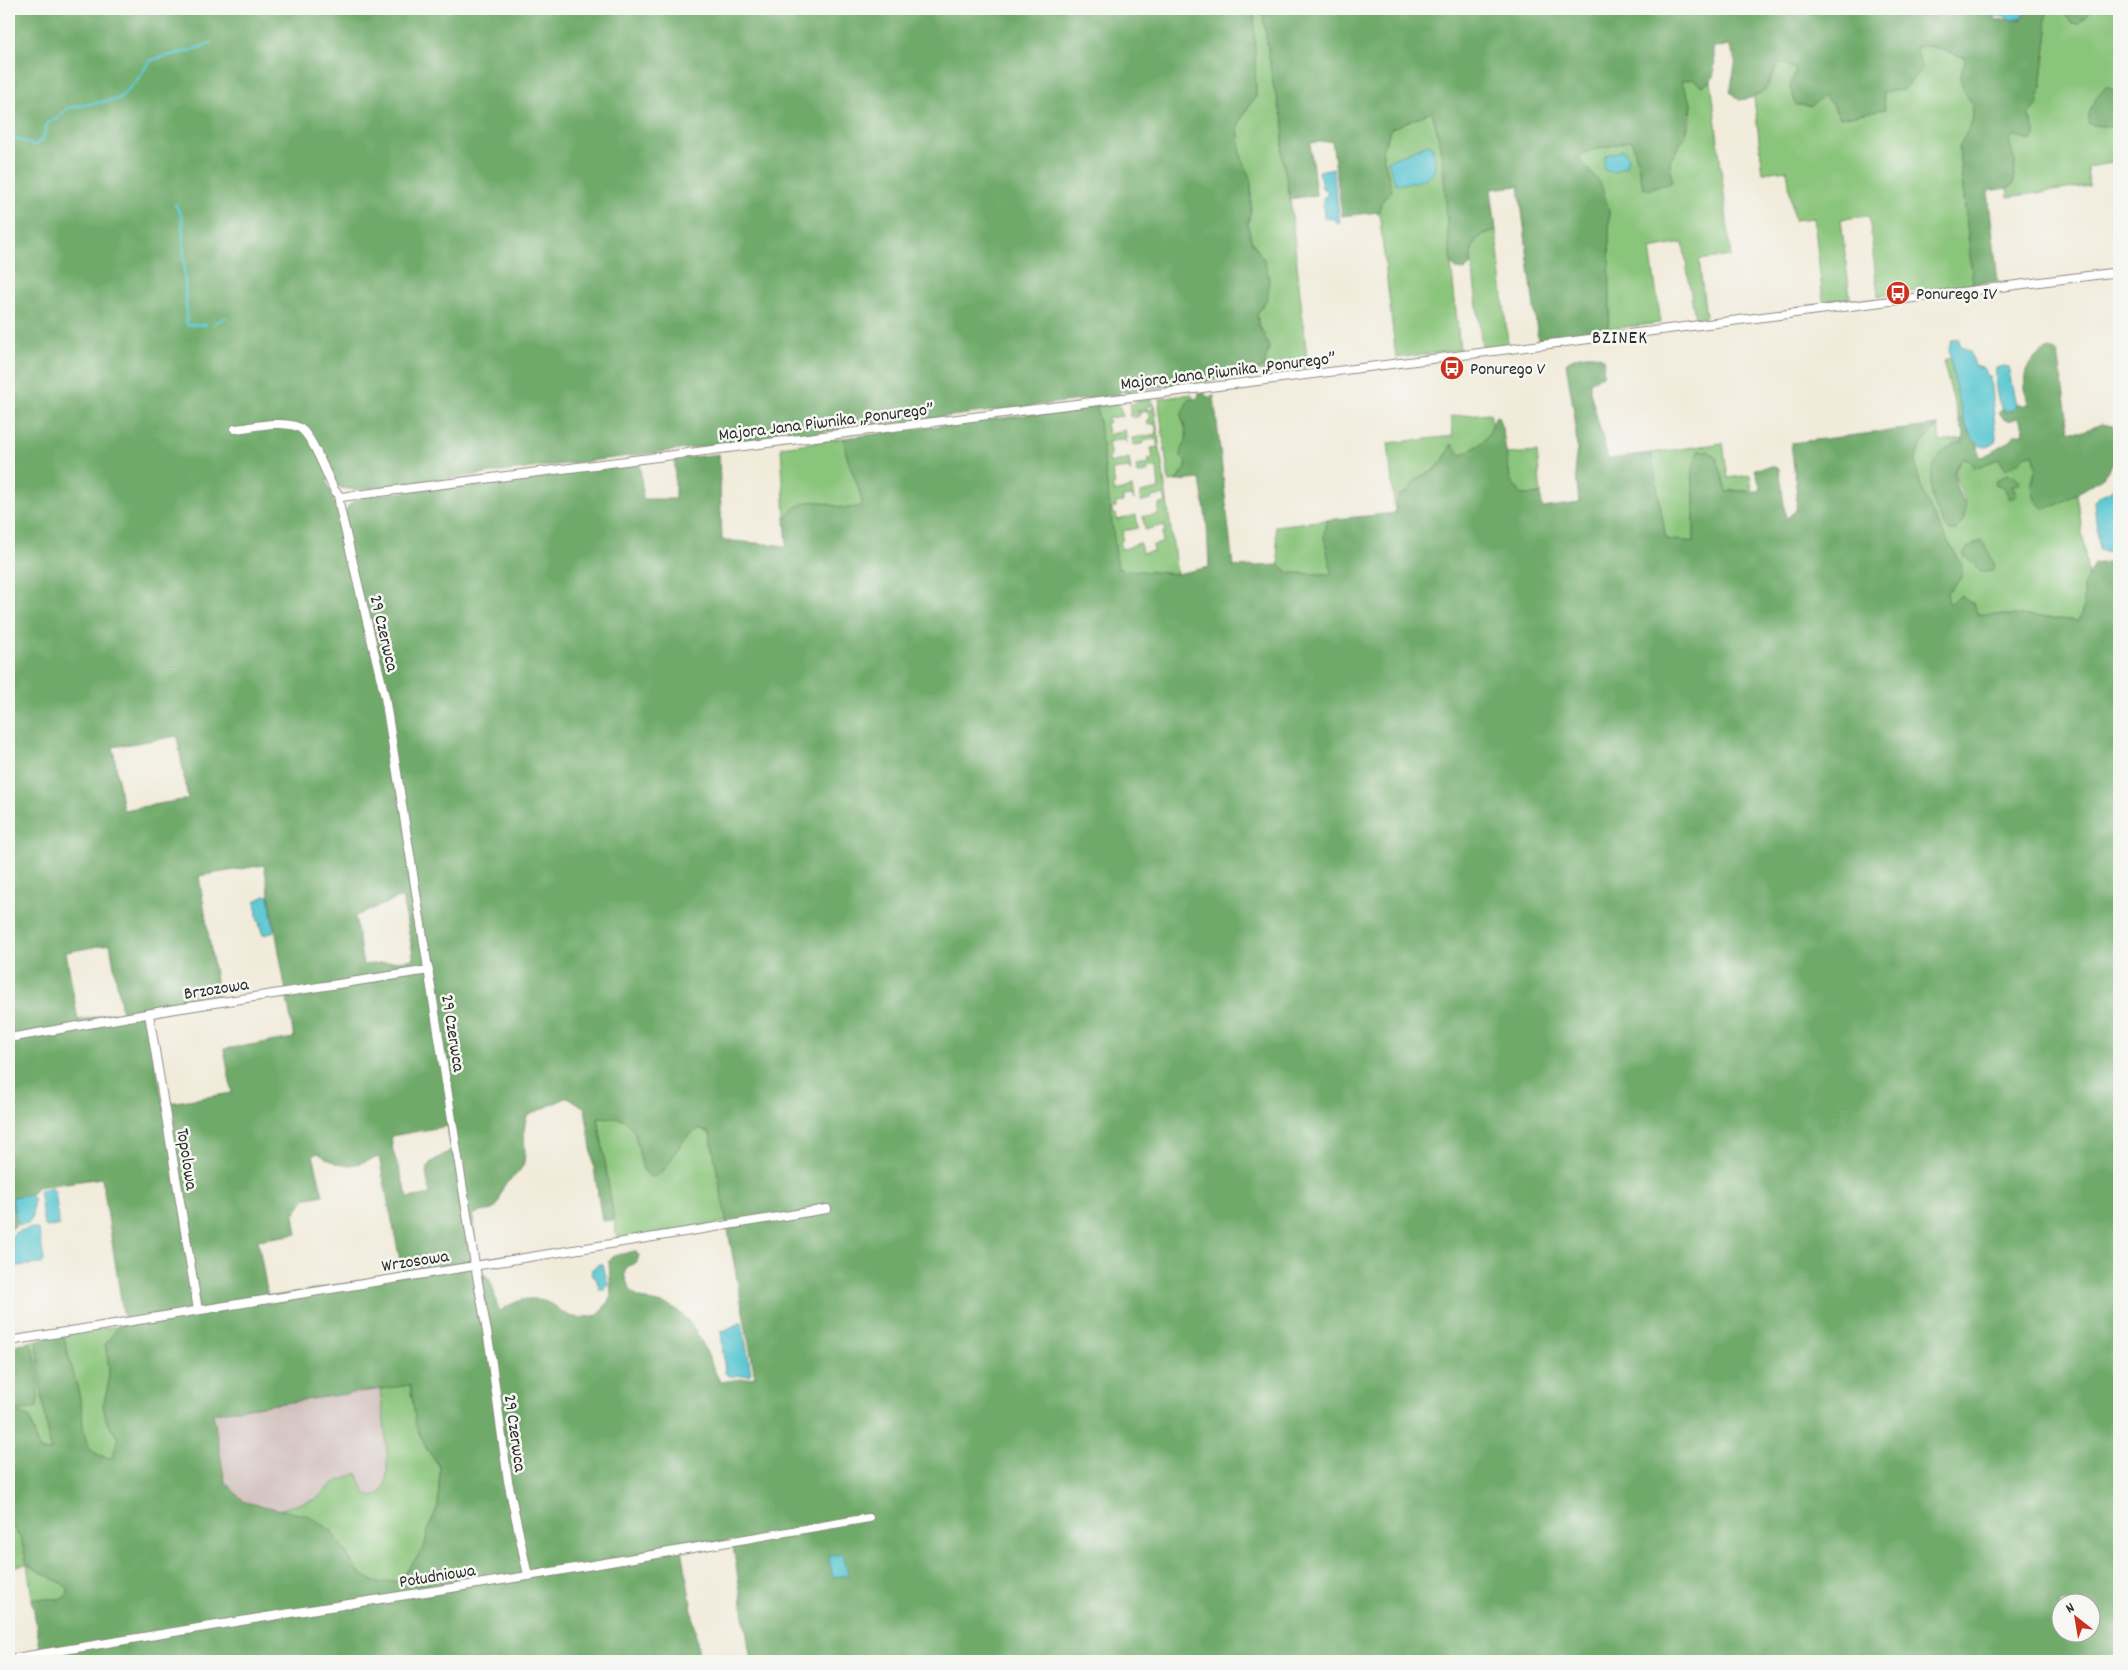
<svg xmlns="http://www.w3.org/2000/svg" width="2128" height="1670" font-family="Dekko,sans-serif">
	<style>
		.industrial { fill: #d1c0bd }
		.green { fill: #8ac57b; stroke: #5a7853 }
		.forest { fill: #6faa6b; stroke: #4d6a4b; fill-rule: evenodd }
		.water { fill: #5ac7d1; stroke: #42797e }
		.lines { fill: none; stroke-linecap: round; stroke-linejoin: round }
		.stream { stroke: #5ac7d1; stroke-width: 2.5 }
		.street-casing { stroke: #8e8b82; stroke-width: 10 }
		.street { stroke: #fff; stroke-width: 8 }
		.labels { text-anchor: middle; stroke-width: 5; stroke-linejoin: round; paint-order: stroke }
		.poi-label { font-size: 18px; fill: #2b2b2b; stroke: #f6f6f2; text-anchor: start }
		.street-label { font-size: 18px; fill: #2b2b2b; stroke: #f6f6f2 }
		.neighbourhood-label { font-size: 19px; letter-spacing: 1px; fill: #2b2b2b; stroke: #f6f6f2 }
	</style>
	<rect width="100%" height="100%" fill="#f6f6f2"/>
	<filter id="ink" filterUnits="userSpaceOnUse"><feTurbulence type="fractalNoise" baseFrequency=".02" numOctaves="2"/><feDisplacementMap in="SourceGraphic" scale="10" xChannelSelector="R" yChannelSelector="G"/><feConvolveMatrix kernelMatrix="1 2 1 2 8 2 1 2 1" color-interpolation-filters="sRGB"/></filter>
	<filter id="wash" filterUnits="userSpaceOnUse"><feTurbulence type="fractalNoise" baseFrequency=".0096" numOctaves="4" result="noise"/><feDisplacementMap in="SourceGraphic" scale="20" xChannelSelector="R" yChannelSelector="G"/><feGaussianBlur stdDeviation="1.12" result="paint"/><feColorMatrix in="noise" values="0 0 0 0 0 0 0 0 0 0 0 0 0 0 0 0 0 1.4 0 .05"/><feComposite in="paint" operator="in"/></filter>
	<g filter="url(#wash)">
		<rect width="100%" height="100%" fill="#f1ebda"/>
		<path class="industrial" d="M 380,1389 L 386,1430 L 387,1479 L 383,1490 L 373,1497 L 365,1493 L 357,1473 L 332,1484 L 316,1499 L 278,1510 L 245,1502 L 225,1482 L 213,1413 Z"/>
		<g class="green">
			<path d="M 1254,9 L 1262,9 L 1273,84 L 1284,124 L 1282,156 L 1290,199 L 1308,367 L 1287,371 L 1257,371 L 1264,367 L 1265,335 L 1258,324 L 1257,314 L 1262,307 L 1264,260 L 1251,240 L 1248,223 L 1251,208 L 1251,181 L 1241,156 L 1238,125 L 1245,112 L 1256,96 Z"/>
			<path d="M 2048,9 L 2060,9 L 2072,23 L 2079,24 L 2091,9 L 2119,9 L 2119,162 L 2087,167 L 2089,186 L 2008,197 L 2007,188 L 2014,184 L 2015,162 L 2009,142 L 2014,135 L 2027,140 L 2032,140 L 2032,122 L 2028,115 L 2037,106 L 2041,86 L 2048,31 L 2045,20 Z"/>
			<path d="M 1930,46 L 1966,58 C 1965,64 1960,74 1961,81 C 1963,92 1973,101 1973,113 C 1974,127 1961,137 1959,149 L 1973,284 L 1878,296 L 1869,216 L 1841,219 L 1850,298 L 1823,301 L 1814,218 L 1794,220 L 1787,170 L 1763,173 L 1754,98 L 1767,88 L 1777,67 L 1782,62 L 1796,70 L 1790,87 C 1820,94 1824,91 1840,118 L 1885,109 L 1883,92 L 1915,47 Z"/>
			<path d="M 1693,79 L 1708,84 L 1711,80 L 1731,256 L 1699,260 L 1706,317 L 1695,319 L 1683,243 L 1650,249 L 1661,323 L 1608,329 L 1610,311 L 1609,211 L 1579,160 L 1583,153 L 1633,140 L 1640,177 L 1656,185 L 1664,184 L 1670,171 L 1670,160 L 1685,137 L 1691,118 L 1692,105 L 1681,81 Z"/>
			<path d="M 1432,111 L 1444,162 L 1444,181 L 1447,201 L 1446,214 L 1460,350 L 1396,358 L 1379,212 C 1380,202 1384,197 1392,191 L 1382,150 L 1392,128 Z"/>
			<path d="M 1496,230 L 1508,344 L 1482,347 L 1471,255 C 1472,238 1481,236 1496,230 Z"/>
			<path d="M 1950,358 L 1963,416 L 1959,421 L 1944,365 L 1945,360 Z"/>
			<path d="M 1191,394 L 1193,398 L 1181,416 L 1187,434 L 1186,468 L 1176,481 L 1169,482 L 1159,405 L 1160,404 L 1159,399 Z"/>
			<path d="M 1152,399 L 1154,405 L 1177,574 L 1117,569 L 1097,406 L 1118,403 L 1123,416 L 1108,418 L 1109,422 L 1106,423 L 1108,435 L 1125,430 L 1127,444 L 1124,439 L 1108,442 L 1111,457 L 1109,457 L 1110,463 L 1129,458 L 1131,472 L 1129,468 L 1112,470 L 1115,485 L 1112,485 L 1114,492 L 1132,487 L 1134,500 L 1132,496 L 1123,497 L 1123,502 L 1116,503 L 1116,507 L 1112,508 L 1113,514 L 1116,514 L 1117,520 L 1136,515 L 1138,528 L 1123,531 L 1122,541 L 1120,542 L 1121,549 C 1129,549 1133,544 1140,543 L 1142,553 L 1154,551 L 1153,545 L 1162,543 L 1163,532 L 1165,532 L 1164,525 L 1145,530 L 1143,516 L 1158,515 L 1159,504 L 1166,503 L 1164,495 L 1152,497 L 1151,500 L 1141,502 L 1140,493 L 1159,489 L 1157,468 L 1149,468 L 1147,472 L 1137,474 L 1136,466 L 1149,464 L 1148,459 L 1153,458 L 1151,448 L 1158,447 L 1156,439 L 1145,440 L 1143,444 L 1133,445 L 1132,438 L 1157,434 L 1155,424 L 1148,425 L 1147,420 L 1150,419 L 1149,411 L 1141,412 L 1139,416 L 1133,418 L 1137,412 L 1153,409 L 1153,405 L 1147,406 L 1147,409 L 1136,411 L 1131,417 L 1130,417 L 1130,404 L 1136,403 L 1136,401 Z"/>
			<path d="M 1490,413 C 1491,418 1494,428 1490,433 C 1484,443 1471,450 1461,455 L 1451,445 L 1443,460 L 1433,471 L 1422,475 L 1395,513 L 1388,443 L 1453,436 L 1451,416 Z"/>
			<path d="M 1938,425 L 1940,442 L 1963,439 L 1963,442 L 1954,444 L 1932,497 L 1945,525 L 1962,523 C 1963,517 1966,509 1965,503 C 1962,483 1946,478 1963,459 L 1993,461 L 1999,459 L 2004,467 L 2020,461 L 2026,455 L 2033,454 L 2037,468 C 2031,478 2031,485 2034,496 L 2070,497 L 2077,493 L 2088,577 L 2084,584 L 2084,607 L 2078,621 L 2032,616 L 1978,614 L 1948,604 L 1947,592 L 1962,578 L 1962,565 C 1948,542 1905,475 1919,449 C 1923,440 1932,432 1938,425 Z"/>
			<path d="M 844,438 C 844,463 860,480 862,505 C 832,518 817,482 785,518 L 781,447 Z"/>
			<path d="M 1723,443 L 1728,478 L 1750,475 L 1752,492 L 1733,490 L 1727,492 L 1717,459 L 1692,476 L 1694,499 L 1694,542 L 1666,539 L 1651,453 Z"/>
			<path d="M 1537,452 L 1541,494 L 1522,495 L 1510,479 L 1506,454 Z"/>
			<path d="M 1326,520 L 1324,537 L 1332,574 L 1289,573 L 1279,565 L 1275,526 Z"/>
			<path d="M 598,1116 L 623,1119 L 634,1130 L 643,1170 L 661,1174 C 675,1157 678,1139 699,1129 L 710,1133 L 727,1222 L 617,1240 Z"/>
			<path d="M 119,1326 L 105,1345 L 109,1366 L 108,1385 L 103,1406 L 107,1422 L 118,1439 L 112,1458 C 75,1455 86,1419 79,1394 C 74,1374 68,1355 63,1334 Z"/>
			<path d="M 37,1340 L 42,1396 L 51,1451 L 41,1451 L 37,1444 L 30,1418 L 9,1415 L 9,1418 L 9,1412 L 24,1411 L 38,1400 C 36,1382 40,1357 29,1342 Z"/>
			<path d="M 410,1385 L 417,1427 L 426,1448 L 440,1467 L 438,1507 L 430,1524 L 424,1548 L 399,1581 L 376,1583 L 358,1572 L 331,1530 L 278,1510 L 316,1499 L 332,1484 L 357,1473 L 365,1493 L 373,1497 C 376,1495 381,1493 383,1490 C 393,1477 382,1407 380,1389 Z"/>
			<path d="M 9,1522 L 21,1539 L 27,1564 C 40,1573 55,1578 68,1588 L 68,1594 L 62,1599 L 32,1599 L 27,1564 L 9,1567 Z"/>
		</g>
		<g class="forest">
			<path d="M 9,9 L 1254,9 L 1256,96 L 1245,112 L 1238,126 L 1241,156 L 1251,181 L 1251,208 L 1248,223 L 1251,240 L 1264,260 L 1269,276 L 1268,297 L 1257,314 L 1258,324 L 1269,347 L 1264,367 L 1253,371 L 1253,366 L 1248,366 L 1248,372 L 1231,374 L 1215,380 L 1130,391 L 1130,394 L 1126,394 L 1124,391 L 1120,392 L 1119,395 L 1096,398 L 1118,569 L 1177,574 L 1209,567 L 1207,525 L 1200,479 L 1176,481 L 1186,468 L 1186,462 L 1181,457 L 1181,451 C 1189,438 1187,430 1181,416 L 1188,400 L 1198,398 L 1199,393 L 1204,392 L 1207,397 L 1214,396 L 1233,567 L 1279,565 L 1290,573 L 1332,574 L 1324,537 L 1326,520 L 1395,513 L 1398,496 L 1409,491 C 1413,478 1422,477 1433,471 C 1442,465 1447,454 1452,444 L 1461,455 C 1482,445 1489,439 1495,417 L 1498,416 L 1503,431 L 1510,479 L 1522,495 L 1541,494 L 1542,508 L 1579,503 L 1575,463 L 1577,449 L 1575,418 L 1566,363 C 1575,355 1592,352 1604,358 L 1603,375 L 1590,382 L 1590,391 L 1608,459 L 1651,453 L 1666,539 L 1694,542 C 1694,528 1694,515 1694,501 C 1694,483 1689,467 1699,450 L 1709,451 L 1717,459 L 1727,492 C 1737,488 1748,494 1761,490 L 1755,469 L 1772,466 L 1779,469 L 1786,519 L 1796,510 L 1797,494 L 1791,443 L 1938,425 C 1932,432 1923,440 1919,449 C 1905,475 1948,542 1962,565 L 1962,578 L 1947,592 L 1949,604 L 1960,596 L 1973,603 L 1978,614 L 2032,616 L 2078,621 L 2084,607 L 2084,584 L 2094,564 L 2112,561 L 2119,563 L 2119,1661 L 751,1661 L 732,1540 L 682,1548 L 700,1661 L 27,1661 L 69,1653 L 65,1645 L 40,1648 L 32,1599 L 62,1599 L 68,1594 L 68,1588 C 55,1578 40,1573 27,1564 L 21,1539 L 9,1522 L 9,1495 L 12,1479 L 9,1451 L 9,1415 L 18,1413 L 30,1418 L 37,1444 L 41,1451 L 51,1451 L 42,1396 L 37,1340 L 63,1334 C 68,1355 74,1374 79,1394 C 86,1418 76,1457 112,1458 L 118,1439 L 107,1421 L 103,1406 L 108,1385 L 109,1366 L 105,1345 L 124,1319 L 102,1178 L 37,1187 L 20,1207 L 15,1226 L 9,1232 L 9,1247 ZM 1096,398 L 1097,406 L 844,438 C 844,463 860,480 862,505 C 832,518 817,482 785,518 L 787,546 L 722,540 L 719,454 L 675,459 L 675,499 L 643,499 L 640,463 L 362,497 C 344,503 344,516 342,532 L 333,497 L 326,480 L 333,481 L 341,488 L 356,490 ZM 177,736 L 188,799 L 123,810 L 113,747 ZM 264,865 L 294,1038 L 224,1049 L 232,1093 L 163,1104 L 146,1012 L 219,1000 L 199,876 ZM 402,897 L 414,959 L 363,965 L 355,916 ZM 110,944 L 122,1012 L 78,1020 L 66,952 ZM 568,1097 L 585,1108 L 602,1221 L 614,1220 L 598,1117 L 623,1119 L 634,1130 L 643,1170 L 652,1178 C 676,1166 673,1141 699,1129 L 710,1133 L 755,1377 L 720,1382 C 710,1363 703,1338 688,1321 C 685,1317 678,1311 674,1308 C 658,1300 636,1304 628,1285 C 625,1278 623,1274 627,1267 L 637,1262 L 639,1255 L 635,1251 L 613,1256 L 609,1261 L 611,1297 L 599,1315 C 589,1316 577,1320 568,1315 C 563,1313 559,1309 555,1306 C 533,1294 520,1298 500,1311 C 492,1299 496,1271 476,1273 L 473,1215 C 480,1211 486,1212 492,1210 C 502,1204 498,1195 504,1186 C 510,1179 523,1171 524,1162 C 527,1144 521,1134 527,1116 ZM 448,1126 L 451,1150 L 430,1163 L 426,1173 L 430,1194 L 408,1198 L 393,1151 L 391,1136 ZM 318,1153 C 344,1171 350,1166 379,1157 L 403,1275 L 268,1297 L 258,1240 L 297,1234 L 294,1215 L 304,1199 L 323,1195 L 313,1155 ZM 410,1385 L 416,1426 L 426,1448 L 440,1467 L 438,1507 L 430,1524 L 424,1548 L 399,1581 L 376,1583 L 358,1572 L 331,1530 L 309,1516 L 245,1502 L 225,1482 L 213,1413 ZM 2060,1602 L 2090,1602 L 2090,1632 L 2060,1632 Z"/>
			<path d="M 1262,9 L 1990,9 L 1996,20 L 2007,19 L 2012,21 L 2023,19 L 2026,9 L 2048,9 L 2045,20 L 2048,31 L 2041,86 L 2037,106 L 2028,115 L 2036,133 L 2032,140 L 2027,140 L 2014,135 L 2009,142 L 2015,162 L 2014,184 L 2007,188 L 1988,191 L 1998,281 L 1973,284 L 1959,149 C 1961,137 1974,127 1973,113 C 1973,101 1963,92 1961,81 C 1960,74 1964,64 1966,58 L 1930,46 L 1916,47 L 1922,69 L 1903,90 L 1883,92 L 1885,109 L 1840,118 L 1833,105 L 1825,96 L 1811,106 L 1796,105 L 1790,87 L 1796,70 L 1782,62 C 1762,80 1775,96 1739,100 L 1730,92 L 1736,60 L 1729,46 L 1714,47 C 1713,62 1720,80 1702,86 L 1693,79 L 1681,81 L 1692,105 L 1685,137 L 1670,160 L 1672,182 C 1666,187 1657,184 1649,190 L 1643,187 L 1632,140 L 1583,153 L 1579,159 L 1601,184 L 1609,211 L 1610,311 L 1608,329 L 1538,340 L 1519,186 L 1491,189 L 1496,230 C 1472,240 1472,239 1471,265 L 1465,270 L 1456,269 L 1451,264 C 1445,213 1447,162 1432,112 L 1392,128 L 1382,150 L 1392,191 C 1384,197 1380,202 1379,212 L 1342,216 L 1332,141 L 1310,143 L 1316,195 L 1290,199 L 1282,156 L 1284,124 L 1273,84 Z"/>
			<path d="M 2060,9 L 2091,9 L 2079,24 L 2072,23 Z"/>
			<path d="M 2107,86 L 2119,93 L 2119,126 L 2108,127 L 2088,124 C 2088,108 2096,97 2107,86 Z"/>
			<path d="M 2049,349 L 2058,353 L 2069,431 L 2081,432 L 2101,424 L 2113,426 L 2119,434 L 2119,455 L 2103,477 L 2088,487 L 2059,504 L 2044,509 C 2019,491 2044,470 2033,454 L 2026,455 L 2020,461 L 2006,469 L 1999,459 L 1975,468 L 1968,459 L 1963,459 C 1960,463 1955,467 1954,473 C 1953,494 1978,506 1956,530 L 1950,531 C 1925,504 1920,452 1963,442 L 1964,433 L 1959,421 L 1963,416 L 1968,430 L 1978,445 L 1979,455 L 1982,457 C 1992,453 2002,444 2011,441 L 2015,434 L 2024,434 L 2023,427 L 2018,418 L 2008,421 L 2003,419 L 1999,413 L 2002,409 L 2005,411 L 2014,410 L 2016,405 L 2028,405 C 2025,386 2020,376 2033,360 C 2038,355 2043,351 2049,349 Z"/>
			<path d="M 2008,474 L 2015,476 L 2020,481 L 2018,484 L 2012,486 L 2017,495 L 2015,498 L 2009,498 L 2004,488 L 1995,484 L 1997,480 Z"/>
			<path d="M 1981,541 C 1989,547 1989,557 1995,565 L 1994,570 L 1981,572 L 1963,554 L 1969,547 Z"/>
			<path d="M 29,1342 C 38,1354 40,1393 37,1407 L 24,1411 L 9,1412 L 9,1346 Z"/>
		</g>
		<g class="water">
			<path d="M 1992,9 L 2024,9 L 2022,18 L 2012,20 L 2004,16 L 1993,17 Z"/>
			<path d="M 1428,144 L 1432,146 C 1436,166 1440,177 1415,182 C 1409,183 1400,185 1395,183 L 1388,161 Z"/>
			<path d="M 1624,150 L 1628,157 L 1626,166 L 1613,172 L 1604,170 L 1605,156 Z"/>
			<path d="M 1333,168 L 1340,223 L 1338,224 L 1335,219 L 1324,218 L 1323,198 L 1328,194 L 1327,190 L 1322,188 L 1319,171 Z"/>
			<path d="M 1958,338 L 1961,346 L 1970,352 L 1975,366 L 1985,369 L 1985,375 L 1990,378 L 1996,437 L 1995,443 C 1964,468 1952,366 1949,350 L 1951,341 Z"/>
			<path d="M 2005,366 L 2008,367 L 2016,405 L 2014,410 L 2005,411 C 1995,404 1995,379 1996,368 Z"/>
			<path d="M 2118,479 L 2119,479 L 2119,548 L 2115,551 L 2101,551 L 2099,548 L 2094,501 L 2101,495 L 2111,491 Z"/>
			<path d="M 265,896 L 269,896 L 274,932 L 263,935 L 259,924 L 262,923 L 258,921 L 255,901 Z"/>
			<path d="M 52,1187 L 55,1191 L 59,1224 L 58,1226 L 46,1227 L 44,1225 L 39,1190 Z"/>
			<path d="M 26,1195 L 31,1196 L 34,1199 C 32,1207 34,1217 29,1223 L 18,1225 L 12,1200 L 13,1197 Z"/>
			<path d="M 29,1228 L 37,1229 L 39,1232 L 44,1260 L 42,1264 L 15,1266 L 11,1237 L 14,1233 Z"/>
			<path d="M 599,1264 L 603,1264 L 608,1285 L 605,1290 L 600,1290 L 596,1278 L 591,1274 L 592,1269 Z"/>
			<path d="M 742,1322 L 751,1373 L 749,1375 L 729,1376 L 725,1373 L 721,1332 Z"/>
			<path d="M 843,1554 L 848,1575 L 833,1577 L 829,1559 L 830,1556 Z"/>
		</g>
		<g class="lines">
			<g class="stream">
				<path d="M 9,141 L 14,137 L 34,146 L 43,139 L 47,124 L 59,117 L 67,108 L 119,99 L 136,81 L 151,60 L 192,50 L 211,43"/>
				<path d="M 175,204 L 182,217 L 187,325 L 206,325"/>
				<path d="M 215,323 L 226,317"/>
			</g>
		</g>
	</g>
	<g filter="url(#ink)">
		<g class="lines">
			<g class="street-casing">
				<g id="street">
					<path d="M 235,429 C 254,427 279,420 298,427 C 312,433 327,477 335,491 L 341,497"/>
					<path d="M 341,497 L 2119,272"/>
					<path d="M 341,497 L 339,500 L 340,508 L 385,697 L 475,1265 L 490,1349 L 508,1481 L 528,1576"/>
					<path d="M 149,1014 L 198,1310"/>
					<path d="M 9,1038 L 169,1010 L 429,970"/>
					<path d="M 9,1341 L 827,1209"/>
					<path d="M 9,1659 L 272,1616 L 528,1576 L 869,1518"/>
				</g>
			</g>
			<use href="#street" class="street"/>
		</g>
	</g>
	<defs>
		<g id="bus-disc" transform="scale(1.25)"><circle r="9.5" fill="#c8321e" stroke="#f6f6f2"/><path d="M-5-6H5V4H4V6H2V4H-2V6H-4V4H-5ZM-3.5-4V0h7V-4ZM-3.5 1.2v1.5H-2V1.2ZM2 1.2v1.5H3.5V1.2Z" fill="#fff"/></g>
	</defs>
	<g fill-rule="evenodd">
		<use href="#bus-disc" x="1898" y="293"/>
		<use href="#bus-disc" x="1452" y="368"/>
	</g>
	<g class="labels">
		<g class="poi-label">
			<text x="1916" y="299">Ponurego IV</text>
			<text x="1470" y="374">Ponurego V</text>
		</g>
		<g class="street-label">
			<text transform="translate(1228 370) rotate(-7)" y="6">Majora Jana Piwnika „Ponurego”</text>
			<text transform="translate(826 421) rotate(-7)" y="6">Majora Jana Piwnika „Ponurego”</text>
			<text transform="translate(385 633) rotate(77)" y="6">29 Czerwca</text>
			<text transform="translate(216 988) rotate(-9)" y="6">Brzozowa</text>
			<text transform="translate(454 1033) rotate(81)" y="6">29 Czerwca</text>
			<text transform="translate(188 1159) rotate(81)" y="6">Topolowa</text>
			<text transform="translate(415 1260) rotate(-9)" y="6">Wrzosowa</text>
			<text transform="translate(516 1433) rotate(82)" y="6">29 Czerwca</text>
			<text transform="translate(437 1575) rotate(-9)" y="6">Południowa</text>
		</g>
		<g class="neighbourhood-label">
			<text x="1620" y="343">BZINEK</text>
		</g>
	</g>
	<rect width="2128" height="1670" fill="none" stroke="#f6f6f2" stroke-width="30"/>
	<g transform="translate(2076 1618) rotate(329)"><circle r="24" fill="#f6f6f2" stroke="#a5a5a2"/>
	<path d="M0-4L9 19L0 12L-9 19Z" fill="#c8321e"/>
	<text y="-8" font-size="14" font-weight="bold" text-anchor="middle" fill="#2b2b2b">N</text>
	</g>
</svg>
